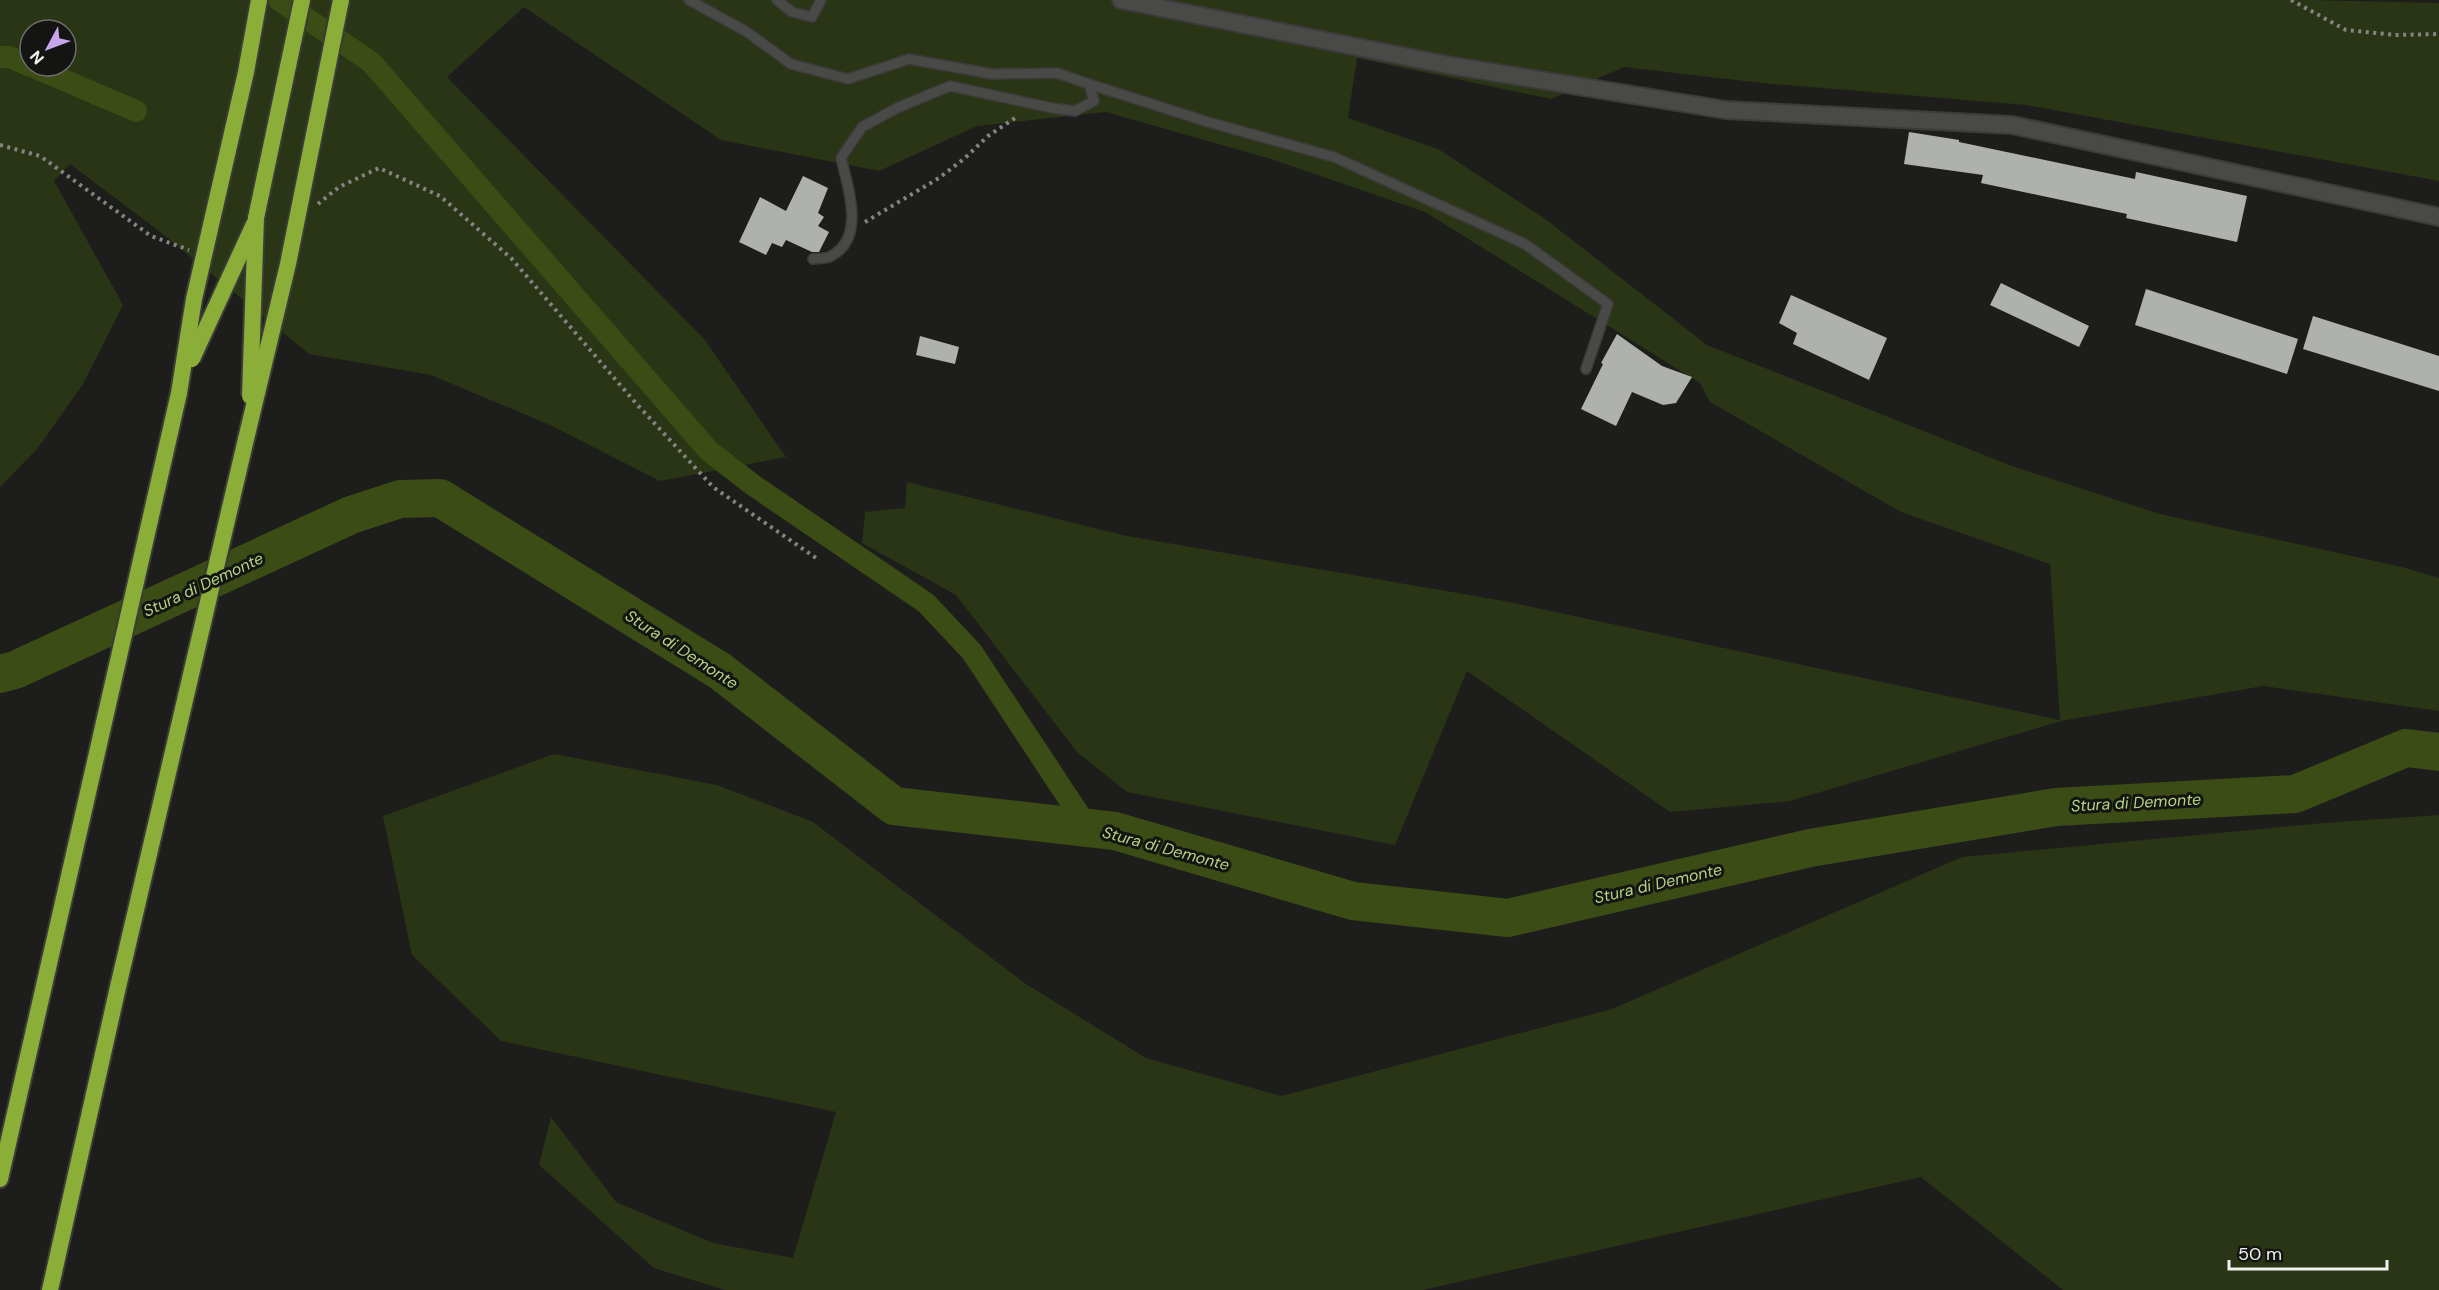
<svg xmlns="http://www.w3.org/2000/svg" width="2439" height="1290" font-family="'DM Sans',sans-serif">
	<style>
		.green { fill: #293514; fill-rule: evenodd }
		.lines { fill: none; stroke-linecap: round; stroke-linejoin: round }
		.canal { stroke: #3b4c14; stroke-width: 22 }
		.river { stroke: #3b4c14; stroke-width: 38 }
		.building { fill: #afb1ad }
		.service-casing { stroke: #3b3b39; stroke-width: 12 }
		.minor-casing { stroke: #3b3b39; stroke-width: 20 }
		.trunk-casing { stroke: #3b3b39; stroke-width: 20 }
		.path { stroke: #848583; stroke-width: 4; stroke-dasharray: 3 4.5; stroke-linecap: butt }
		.service { stroke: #494a47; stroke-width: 9 }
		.minor { stroke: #494a47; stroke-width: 16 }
		.trunk { stroke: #8aae37; stroke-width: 16 }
		.trunk-bridge-casing { stroke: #3b3b39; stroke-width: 20; stroke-linecap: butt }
		.trunk-bridge { stroke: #8aae37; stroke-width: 16 }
		.labels { text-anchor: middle; stroke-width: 6; stroke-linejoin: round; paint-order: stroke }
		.water-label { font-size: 16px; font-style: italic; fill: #b5d380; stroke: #141513 }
	</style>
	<rect width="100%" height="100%" fill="#1d1e1c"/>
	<g class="green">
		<path d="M 0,0 L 2310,0 L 2439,3 L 2439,181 L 2026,105 L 1762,83 L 1624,67 L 1551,99 L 1357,58 L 1348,118 L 1438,149 L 1544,218 L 1707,345 L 2012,466 L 2160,514 L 2402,567 L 2439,578 L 2439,711 L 2263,686 L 2061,721 L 1790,801 L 1670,812 L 1467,671 L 1395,845 L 1127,792 L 1077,752 L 956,595 L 862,543 L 865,512 L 905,508 L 907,482 L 1127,536 L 1504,601 L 2060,720 L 2050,564 L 1901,512 L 1710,402 L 1700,383 L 1425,212 L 1271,159 L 1106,112 L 977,126 L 879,171 L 721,140 L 524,7 L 447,77 L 704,339 L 786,457 L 660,481 L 550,425 L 431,375 L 309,354 L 164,235 L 70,164 L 54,181 L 123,305 L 83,384 L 37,449 L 0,487 ZM 30,30 L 66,30 L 66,66 L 30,66 Z"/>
		<path d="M 554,754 L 717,785 L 813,822 L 1026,984 L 1146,1058 L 1281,1096 L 1612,1009 L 1962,857 L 2324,823 L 2439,815 L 2439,1290 L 2063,1290 L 1921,1177 L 1423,1290 L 725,1290 L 654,1268 L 539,1165 L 551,1117 L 616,1202 L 713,1243 L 793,1258 L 836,1112 L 501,1041 L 412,955 L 383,816 Z"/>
	</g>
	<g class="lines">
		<g class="canal">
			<path d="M 279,0 L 371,62 L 709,451 L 753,485 L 926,603 L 972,652 L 1088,828"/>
			<path d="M 0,57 L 10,57 L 30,66"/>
			<path d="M 31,66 L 136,111"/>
		</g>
		<path class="river" d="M 0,674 L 15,670 L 351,515 L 400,499 L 440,498 L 720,671 L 894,806 L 1115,831 L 1353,901 L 1508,918 L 1810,848 L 2056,807 L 2295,794 L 2406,748 L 2439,752"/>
	</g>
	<g class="building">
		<path d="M 1909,132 L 1959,140 L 1959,142 L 2135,179 L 2136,172 L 2247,196 L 2237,242 L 2126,218 L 2127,214 L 1981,183 L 1983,175 L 1904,164 Z"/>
		<path d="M 803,176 L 828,188 L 818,213 L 824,217 L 818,226 L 829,232 L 819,252 L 812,252 L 786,240 L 782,247 L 772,243 L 766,255 L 739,242 L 760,197 L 786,211 Z"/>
		<path d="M 2001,283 L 2089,326 L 2079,347 L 1990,305 Z"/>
		<path d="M 2146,289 L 2298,339 L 2287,374 L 2135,325 Z"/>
		<path d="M 1791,295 L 1887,338 L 1869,380 L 1793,344 L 1797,333 L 1779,323 Z"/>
		<path d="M 2313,316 L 2439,356 L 2439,391 L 2303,349 Z"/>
		<path d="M 1617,334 L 1662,366 L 1692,377 L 1676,403 L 1663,405 L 1632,392 L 1616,426 L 1581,409 L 1603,364 L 1601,363 Z"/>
		<path d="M 920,336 L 959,347 L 955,364 L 916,355 Z"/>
	</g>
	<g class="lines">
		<g class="service-casing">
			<g id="service">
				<path d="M 689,0 L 747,32 L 791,64 L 848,79 L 909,59 L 992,74 L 1057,73 L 1089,84 L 1094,101 L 1075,111 L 1052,108 L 950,86 L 897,108 L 862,127 L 841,158 C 848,187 866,238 831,256 C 827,259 819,258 813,259"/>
				<path d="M 777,0 L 792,12 L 812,17 L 821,0"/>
				<path d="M 1089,84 L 1208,122 L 1334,157 L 1525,244 L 1608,304 L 1586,369"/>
			</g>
		</g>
		<g class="minor-casing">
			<path id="minor" d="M 1121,0 L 1448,65 L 1726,110 L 2012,125 L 2439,217"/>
		</g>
		<g class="trunk-casing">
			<g id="trunk">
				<path d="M 256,218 L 302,0"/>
				<path d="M 0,1179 L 179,393"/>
				<path d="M 50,1290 L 118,987 L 246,439"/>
			</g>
		</g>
		<g class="path">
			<path d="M 2291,0 L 2346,30 L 2395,35 L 2439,34"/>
			<path d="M 0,145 L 40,156 L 151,236 L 189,250"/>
			<path d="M 318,204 L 339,187 L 379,168 L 440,196 L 511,258 L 634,401 L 713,487 L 819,560"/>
			<path d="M 865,222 L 939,178 L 965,158 L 988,136 L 1018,116"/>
		</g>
		<use href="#service" class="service"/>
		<use href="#minor" class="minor"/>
		<use href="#trunk" class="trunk"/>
		<g class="trunk-bridge-casing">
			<g id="trunk-bridge">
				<path d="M 192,359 L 254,224"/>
				<path d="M 179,393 L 194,299 L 246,72 L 259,0"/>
				<path d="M 250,396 L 256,218"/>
				<path d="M 246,439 L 288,264 L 341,0"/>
			</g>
		</g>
		<use href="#trunk-bridge" class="trunk-bridge"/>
	</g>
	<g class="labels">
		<g class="water-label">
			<text transform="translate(203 584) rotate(-25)" y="6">Stura di Demonte</text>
			<text transform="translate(682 649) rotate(33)" y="6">Stura di Demonte</text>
			<text transform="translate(2136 802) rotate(-3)" y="6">Stura di Demonte</text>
			<text transform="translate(1166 848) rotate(15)" y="6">Stura di Demonte</text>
			<text transform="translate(1658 883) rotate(-13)" y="6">Stura di Demonte</text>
		</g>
	</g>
	<g transform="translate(48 48) rotate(229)"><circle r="28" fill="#141513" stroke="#6c6d6b" stroke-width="1.5"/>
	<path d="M0-4.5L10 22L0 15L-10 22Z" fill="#c8a6ef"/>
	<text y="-9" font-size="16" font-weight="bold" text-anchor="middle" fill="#f1f2f0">N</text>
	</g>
	<path d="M2229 1260v9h158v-9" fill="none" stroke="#f1f2f0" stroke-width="3"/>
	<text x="2238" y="1260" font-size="18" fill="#f1f2f0" stroke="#141513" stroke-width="4.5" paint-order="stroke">50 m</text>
</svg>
